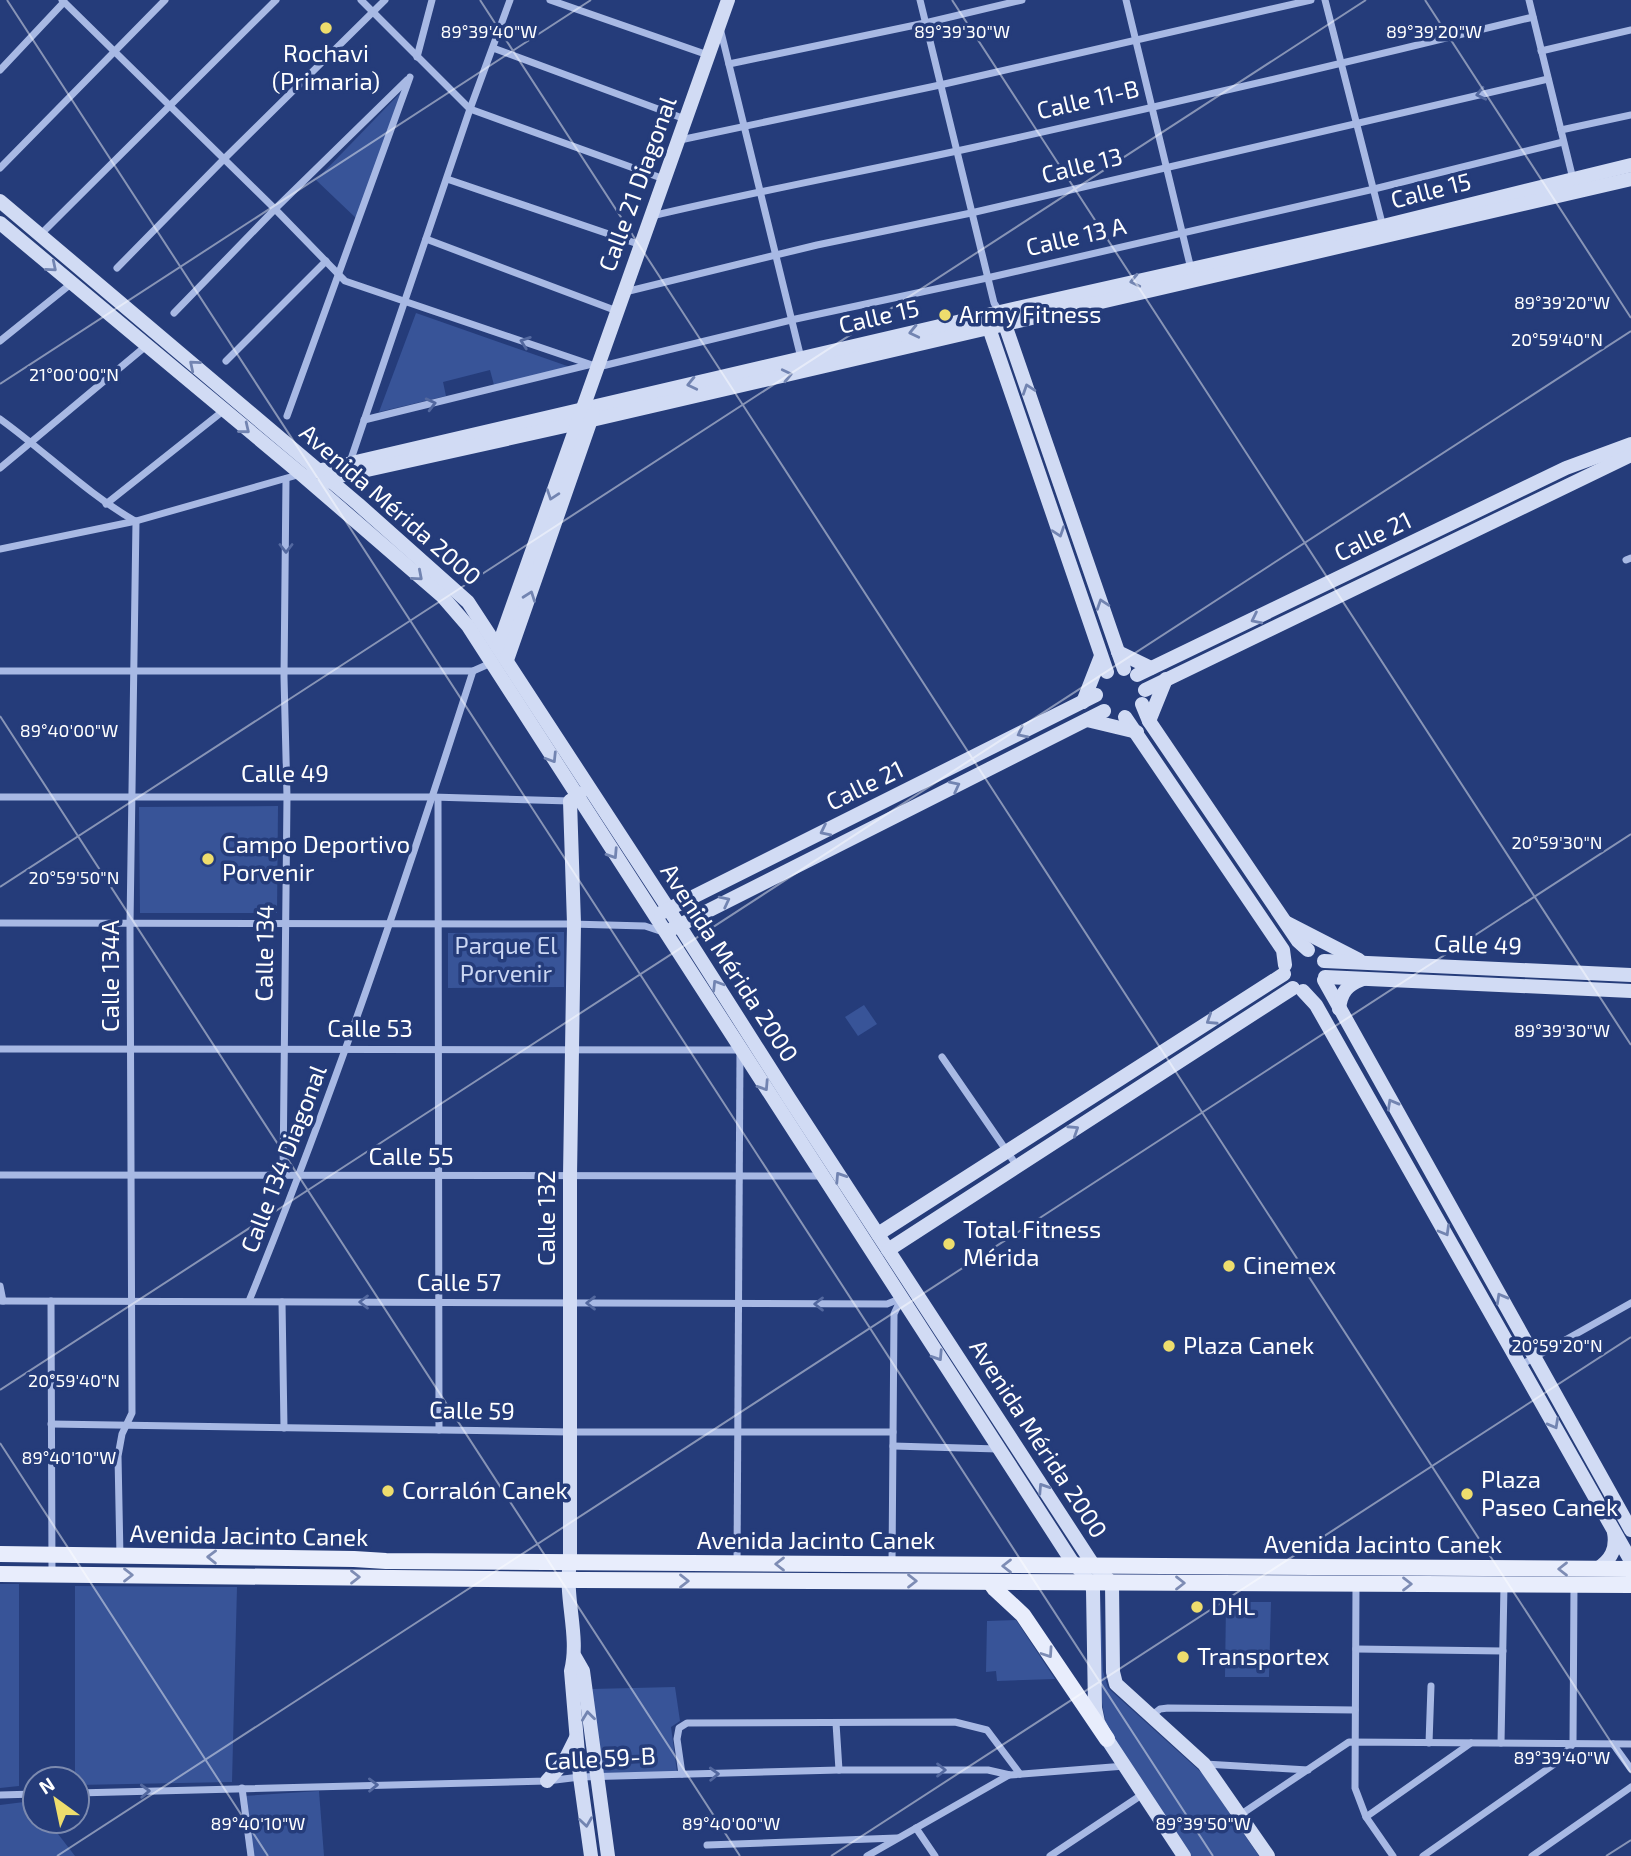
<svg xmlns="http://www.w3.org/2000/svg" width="1631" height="1856" font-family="'Exo 2',sans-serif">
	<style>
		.green { fill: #385498 }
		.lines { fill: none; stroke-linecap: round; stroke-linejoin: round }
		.street { stroke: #a8b9e4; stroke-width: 7 }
		.secondary { stroke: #d1dbf4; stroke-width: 14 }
		.primary { stroke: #e8edfc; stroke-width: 16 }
		.oneway { stroke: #53689f }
		.oneway2 { stroke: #7284b1 }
		.oneway3 { stroke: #7d8cb4 }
		.ticks { fill: none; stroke: #fff; stroke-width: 2; stroke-opacity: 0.45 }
		.poi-dot { fill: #eedd6d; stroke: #253c7a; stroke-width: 2.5 }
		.labels { text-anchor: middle; stroke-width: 7; stroke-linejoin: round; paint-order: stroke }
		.poi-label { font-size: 24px; fill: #fff; stroke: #253c7a; text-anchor: start }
		.street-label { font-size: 24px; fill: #fff; stroke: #253c7a }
		.park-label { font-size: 24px; fill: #cbd7f3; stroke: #253c7a }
		.ticks-label { font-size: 18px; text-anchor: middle; fill: #fff; stroke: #253c7a; stroke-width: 7; stroke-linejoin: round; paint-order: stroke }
	</style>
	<rect width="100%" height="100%" fill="#253c7a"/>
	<g class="green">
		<path d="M 405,88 L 358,220 L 316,180 Z"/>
		<path d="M 416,313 L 570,367 L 494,385 L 490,370 L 443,382 L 446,396 L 379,412 Z"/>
		<path d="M 278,806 L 277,913 L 140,913 L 139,807 Z"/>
		<path d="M 564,932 L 564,987 L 448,988 L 448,933 Z"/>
		<path d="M 864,1005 L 877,1024 L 858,1036 L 845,1017 Z"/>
		<path d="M 0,1584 L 19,1584 L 19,1786 L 0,1788 Z"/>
		<path d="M 75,1586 L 237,1587 L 232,1782 L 77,1785 L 77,1779 L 75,1779 Z"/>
		<path d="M 1101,1600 L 1103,1671 L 1108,1688 L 1202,1773 L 1259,1856 L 1190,1856 L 1111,1737 C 1094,1695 1101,1645 1101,1600 Z"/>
		<path d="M 1226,1602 L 1271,1602 L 1269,1677 L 1225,1677 Z"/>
		<path d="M 1016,1620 L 1055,1679 L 997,1681 L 996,1671 L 986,1672 L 987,1621 Z"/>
		<path d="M 675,1687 L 680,1721 L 671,1727 L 677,1772 L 603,1773 L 591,1689 Z"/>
		<path d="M 319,1791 L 324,1856 L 251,1856 L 243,1796 Z"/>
		<path d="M 32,1801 L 35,1804 L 35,1821 L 48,1821 L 75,1856 L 0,1856 L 0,1805 Z"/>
	</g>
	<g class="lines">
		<g class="street">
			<path d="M 62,0 L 275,209 L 345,281 L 598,367 L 791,320 L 987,278 L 1374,189 L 1563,142"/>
			<path d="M 361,0 L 470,109 L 664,179"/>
			<path d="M 550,0 L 708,55"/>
			<path d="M 920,0 L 994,303 L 1000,312"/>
			<path d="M 1126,0 L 1191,269"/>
			<path d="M 1325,0 L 1383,227"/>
			<path d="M 1529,0 L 1573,179"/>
			<path d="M 720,28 L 801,358"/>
			<path d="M 493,48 L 685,119"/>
			<path d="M 1541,51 L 1631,30"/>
			<path d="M 417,57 L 432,0"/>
			<path d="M 729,64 L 925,23 L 1022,0"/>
			<path d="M 0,70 L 64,2"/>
			<path d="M 1561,130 L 1631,115"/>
			<path d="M 680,140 L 940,85 L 1311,0"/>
			<path d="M 0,168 L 165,0"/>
			<path d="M 447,179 L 641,245"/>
			<path d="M 652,216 C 753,192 855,173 957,151 C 1149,109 1342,64 1533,17"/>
			<path d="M 39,236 L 276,0"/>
			<path d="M 426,239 L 617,311"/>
			<path d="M 117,268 L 224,159 L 385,0"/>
			<path d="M 625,292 L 817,245 L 971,213 L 1548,79"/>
			<path d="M 174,313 L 275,209 L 407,80"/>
			<path d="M 0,341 L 72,283"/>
			<path d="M 226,361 L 326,261"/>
			<path d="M 287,416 L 410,77"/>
			<path d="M 0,419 C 46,452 86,493 135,521"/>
			<path d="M 364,420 L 588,365"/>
			<path d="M 350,462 L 470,109 L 510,0"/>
			<path d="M 0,468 L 146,346"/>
			<path d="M 106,504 L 223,411"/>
			<path d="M 0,549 L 136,521 L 301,474"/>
			<path d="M 1626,560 L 1631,558"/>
			<path d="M 0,671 L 473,671 L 491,663"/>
			<path d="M 0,797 L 432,797 L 570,801"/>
			<path d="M 438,798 L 439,1430"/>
			<path d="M 0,923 L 571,924 L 645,926 L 663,932"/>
			<path d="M 0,1049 L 739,1050"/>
			<path d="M 942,1057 L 1017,1166"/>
			<path d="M 0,1175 L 822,1176"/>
			<path d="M 283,1175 L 287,797 L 284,677 L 286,479"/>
			<path d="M 0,1286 L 3,1301"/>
			<path d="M 0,1301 L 887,1304 L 902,1298"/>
			<path d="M 51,1301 L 52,1573"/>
			<path d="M 249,1301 C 333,1095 405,883 473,671"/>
			<path d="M 282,1302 L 284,1428"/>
			<path d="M 1521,1365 L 1631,1303"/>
			<path d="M 51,1424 L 569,1432 L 893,1432"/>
			<path d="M 893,1446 L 998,1449"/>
			<path d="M 120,1557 L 118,1456 L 122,1434 L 132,1413 L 130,924 L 136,521"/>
			<path d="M 737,1563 L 740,1051"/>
			<path d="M 892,1564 L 894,1314 L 901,1299"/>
			<path d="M 1356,1584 L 1355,1788 L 1366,1817 L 1393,1856"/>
			<path d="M 1356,1649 L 1503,1651"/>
			<path d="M 1151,1716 L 1160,1709 L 1168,1708 L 1355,1710"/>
			<path d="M 836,1723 L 839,1770"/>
			<path d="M 1429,1743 L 1431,1686"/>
			<path d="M 1501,1743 L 1504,1585"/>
			<path d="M 1613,1744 L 1631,1769"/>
			<path d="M 1205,1764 L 1308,1770"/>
			<path d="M 682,1774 L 677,1739 L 679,1728 L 687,1723 L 955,1722 L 987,1730 L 1020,1774"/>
			<path d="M 242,1788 L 251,1856"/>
			<path d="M 77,1793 L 547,1781 L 580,1777 L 839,1770 L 988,1770 L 1010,1775 L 1125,1766"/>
			<path d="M 0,1795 L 35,1794"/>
			<path d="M 1240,1815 L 1349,1742 L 1631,1744"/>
			<path d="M 1366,1817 L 1471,1743"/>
			<path d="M 916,1828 L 935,1856"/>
			<path d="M 707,1845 L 897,1838"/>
			<path d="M 867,1856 L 1009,1775"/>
			<path d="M 1050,1856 L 1143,1794"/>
			<path d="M 1423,1856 L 1556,1763 L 1573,1744 L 1574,1585"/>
			<path d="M 1532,1856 L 1631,1787"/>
		</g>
		<g class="secondary">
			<path d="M 0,201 L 358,504 L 468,602 L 679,925 L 789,1098 L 1094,1566 L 1112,1583 L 1113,1672 L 1116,1684 L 1204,1764 L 1268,1856"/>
			<path d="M 0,223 L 301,474 L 442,596 L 468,626 L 1071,1560 L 1091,1583 L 1093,1590 L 1095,1708 L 1098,1722 L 1107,1739 L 1184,1856"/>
			<path d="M 1002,316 L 1124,669"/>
			<path d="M 990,322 L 989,328 L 1107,672"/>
			<path d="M 313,472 L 1000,312 L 1383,226 L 1631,165"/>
			<path d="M 324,483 L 340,476 L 592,420 L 1631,179"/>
			<path d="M 498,647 L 728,0"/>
			<path d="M 1118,652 L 1151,668"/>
			<path d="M 507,660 L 593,414"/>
			<path d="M 1137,675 L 1566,468 L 1631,444"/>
			<path d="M 1145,690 L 1631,455"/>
			<path d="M 1083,702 L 1101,656"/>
			<path d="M 1142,704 L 1149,721 L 1298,941 L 1308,950"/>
			<path d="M 1125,717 L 1283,950 L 1285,965"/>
			<path d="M 1087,720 L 1137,732"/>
			<path d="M 1149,721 L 1166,679"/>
			<path d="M 580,794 L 570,801 L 574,924 L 570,1176 L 570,1562 C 564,1598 580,1636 571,1671 L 580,1777 L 591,1856"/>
			<path d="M 661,913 L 1096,695"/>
			<path d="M 1287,923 L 1359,960"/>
			<path d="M 672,929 L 1104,711"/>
			<path d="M 1324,961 L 1631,975"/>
			<path d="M 1325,977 L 1631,991"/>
			<path d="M 1324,980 L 1631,1530"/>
			<path d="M 1303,991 L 1316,1005 L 1631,1561"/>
			<path d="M 1339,1009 C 1341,992 1347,985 1363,979"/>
			<path d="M 878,1234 L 1284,974"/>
			<path d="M 888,1250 L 1293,988"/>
			<path d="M 1597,1569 C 1611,1560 1617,1549 1614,1532"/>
			<path d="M 575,1657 L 583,1671 L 608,1856"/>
			<path d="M 547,1781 L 564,1762 L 576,1738"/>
		</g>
		<g class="primary">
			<path d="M 0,1554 L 354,1559 L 386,1561 L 1631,1569"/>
			<path d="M 0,1574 L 581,1580 L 1631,1585"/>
			<path d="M 990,1582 L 995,1589 L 1023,1615 L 1107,1739"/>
		</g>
	</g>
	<defs><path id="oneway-chevron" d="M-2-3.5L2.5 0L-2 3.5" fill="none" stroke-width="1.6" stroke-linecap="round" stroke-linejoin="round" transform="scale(1.75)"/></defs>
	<g class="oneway">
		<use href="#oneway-chevron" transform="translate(1481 94) rotate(167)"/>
		<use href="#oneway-chevron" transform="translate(525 342) rotate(-161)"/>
		<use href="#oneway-chevron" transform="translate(431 404) rotate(-14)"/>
		<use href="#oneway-chevron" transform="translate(286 548) rotate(90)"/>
		<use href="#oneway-chevron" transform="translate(364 1302) rotate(-180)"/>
		<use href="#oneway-chevron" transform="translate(591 1303) rotate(-180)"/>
		<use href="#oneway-chevron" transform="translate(819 1304) rotate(-180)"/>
		<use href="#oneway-chevron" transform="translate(941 1770)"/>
		<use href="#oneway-chevron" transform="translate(714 1774) rotate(-2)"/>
		<use href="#oneway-chevron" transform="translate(373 1785) rotate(-1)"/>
		<use href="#oneway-chevron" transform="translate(145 1791) rotate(-2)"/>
	</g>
	<g class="oneway2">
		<use href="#oneway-chevron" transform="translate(52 267) rotate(40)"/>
		<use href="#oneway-chevron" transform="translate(1135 281) rotate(167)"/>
		<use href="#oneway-chevron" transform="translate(914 332) rotate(167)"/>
		<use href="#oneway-chevron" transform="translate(194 365) rotate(-140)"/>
		<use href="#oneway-chevron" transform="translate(787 375) rotate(-13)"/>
		<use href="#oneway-chevron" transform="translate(692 384) rotate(167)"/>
		<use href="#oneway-chevron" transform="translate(1028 389) rotate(-109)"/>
		<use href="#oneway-chevron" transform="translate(245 429) rotate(39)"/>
		<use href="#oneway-chevron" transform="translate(552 495) rotate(109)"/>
		<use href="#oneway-chevron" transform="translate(1059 532) rotate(71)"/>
		<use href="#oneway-chevron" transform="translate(418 576) rotate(41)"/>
		<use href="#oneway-chevron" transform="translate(530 596) rotate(-70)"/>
		<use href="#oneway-chevron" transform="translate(1102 604) rotate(-109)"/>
		<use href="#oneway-chevron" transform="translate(1256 619) rotate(154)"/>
		<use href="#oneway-chevron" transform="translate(1022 733) rotate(153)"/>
		<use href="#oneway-chevron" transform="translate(552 758) rotate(58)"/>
		<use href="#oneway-chevron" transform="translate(955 786) rotate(-27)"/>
		<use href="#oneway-chevron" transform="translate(825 831) rotate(154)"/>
		<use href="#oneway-chevron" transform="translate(613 854) rotate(57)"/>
		<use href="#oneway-chevron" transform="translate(725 901) rotate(-27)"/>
		<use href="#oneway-chevron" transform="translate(717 985) rotate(-122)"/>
		<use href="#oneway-chevron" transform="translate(1211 1020) rotate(147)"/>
		<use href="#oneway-chevron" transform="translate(764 1086) rotate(57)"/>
		<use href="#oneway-chevron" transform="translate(1392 1104) rotate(-119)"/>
		<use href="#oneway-chevron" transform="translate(1074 1130) rotate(-33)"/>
		<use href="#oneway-chevron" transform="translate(840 1177) rotate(-123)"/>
		<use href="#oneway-chevron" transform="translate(1445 1231) rotate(60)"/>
		<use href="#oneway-chevron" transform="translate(1501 1298) rotate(-119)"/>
		<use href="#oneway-chevron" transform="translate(938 1356) rotate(57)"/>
		<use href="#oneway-chevron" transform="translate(1554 1424) rotate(61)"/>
		<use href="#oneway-chevron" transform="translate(1043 1488) rotate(-123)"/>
		<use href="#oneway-chevron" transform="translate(588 1716) rotate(-97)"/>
		<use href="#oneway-chevron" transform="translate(586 1822) rotate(82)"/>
	</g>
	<g class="oneway3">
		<use href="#oneway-chevron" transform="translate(212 1557) rotate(-179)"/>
		<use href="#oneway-chevron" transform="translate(780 1564) rotate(-180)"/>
		<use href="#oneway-chevron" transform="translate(1007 1566) rotate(-180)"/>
		<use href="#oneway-chevron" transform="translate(1563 1569) rotate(-180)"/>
		<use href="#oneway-chevron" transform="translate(128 1575)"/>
		<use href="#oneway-chevron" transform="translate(355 1577)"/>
		<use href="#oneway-chevron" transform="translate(684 1581)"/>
		<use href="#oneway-chevron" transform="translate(912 1581)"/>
		<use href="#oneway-chevron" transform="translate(1180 1583)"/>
		<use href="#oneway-chevron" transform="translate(1407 1584)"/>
		<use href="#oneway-chevron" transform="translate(1048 1653) rotate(56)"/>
	</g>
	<path class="ticks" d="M 7,0 L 1213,1856M 480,0 L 1631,1773M 952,0 L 1631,1045M 1425,0 L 1631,318M 0,384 L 591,0M 0,716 L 740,1856M 0,887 L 1366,0M 0,1390 L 1631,331M 0,1443 L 268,1856M 57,1856 L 1631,834M 831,1856 L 1631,1337M 1606,1856 L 1631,1840"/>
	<g class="poi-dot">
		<circle cx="326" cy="28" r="7"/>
		<circle cx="945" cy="315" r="7"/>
		<circle cx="208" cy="859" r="7"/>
		<circle cx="949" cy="1244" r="7"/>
		<circle cx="1229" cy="1266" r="7"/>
		<circle cx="1169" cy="1346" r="7"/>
		<circle cx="388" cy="1491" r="7"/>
		<circle cx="1467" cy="1494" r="7"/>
		<circle cx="1197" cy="1607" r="7"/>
		<circle cx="1183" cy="1657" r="7"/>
	</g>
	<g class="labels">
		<g class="poi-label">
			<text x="326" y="62" text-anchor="middle">Rochavi<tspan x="326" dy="28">(Primaria)</tspan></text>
			<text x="959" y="323">Army Fitness</text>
			<text x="222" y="853">Campo Deportivo<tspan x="222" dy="28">Porvenir</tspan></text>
			<text x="963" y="1238">Total Fitness<tspan x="963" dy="28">Mérida</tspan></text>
			<text x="1243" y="1274">Cinemex</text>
			<text x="1183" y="1354">Plaza Canek</text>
			<text x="1481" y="1488">Plaza<tspan x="1481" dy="28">Paseo Canek</tspan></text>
			<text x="402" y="1499">Corralón Canek</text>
			<text x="1211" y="1615">DHL</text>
			<text x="1197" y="1665">Transportex</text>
		</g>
		<g class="street-label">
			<text transform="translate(1088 100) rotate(-13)" y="8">Calle 11-B</text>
			<text transform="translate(1082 166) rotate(-14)" y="8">Calle 13</text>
			<text transform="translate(638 184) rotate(-70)" y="8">Calle 21 Diagonal</text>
			<text transform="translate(1431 191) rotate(-14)" y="8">Calle 15</text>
			<text transform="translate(1076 237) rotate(-13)" y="8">Calle 13 A</text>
			<text transform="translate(879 317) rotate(-13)" y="8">Calle 15</text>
			<text transform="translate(390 505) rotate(41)" y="8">Avenida Mérida 2000</text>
			<text transform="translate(1373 537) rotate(-26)" y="8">Calle 21</text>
			<text x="285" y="782">Calle 49</text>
			<text transform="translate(865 786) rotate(-26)" y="8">Calle 21</text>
			<text transform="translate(1478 945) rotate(2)" y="8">Calle 49</text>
			<text transform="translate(265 953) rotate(-89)" y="8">Calle 134</text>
			<text transform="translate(729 963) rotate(57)" y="8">Avenida Mérida 2000</text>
			<text transform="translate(111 976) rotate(-90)" y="8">Calle 134A</text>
			<text x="370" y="1037">Calle 53</text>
			<text x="411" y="1165">Calle 55</text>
			<text transform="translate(284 1159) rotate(-69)" y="8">Calle 134 Diagonal</text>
			<text transform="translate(547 1218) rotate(-90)" y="8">Calle 132</text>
			<text x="459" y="1291">Calle 57</text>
			<text transform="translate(472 1411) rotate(1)" y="8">Calle 59</text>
			<text transform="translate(1038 1439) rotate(57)" y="8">Avenida Mérida 2000</text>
			<text transform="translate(249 1536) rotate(1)" y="8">Avenida Jacinto Canek</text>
			<text x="816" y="1549">Avenida Jacinto Canek</text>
			<text x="1383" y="1553">Avenida Jacinto Canek</text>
			<text transform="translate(600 1759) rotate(-3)" y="8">Calle 59-B</text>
		</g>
		<g class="park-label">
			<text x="506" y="954">Parque El<tspan x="506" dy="28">Porvenir</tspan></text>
		</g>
	</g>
	<g class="ticks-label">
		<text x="489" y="38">89°39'40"W</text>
		<text x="962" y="38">89°39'30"W</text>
		<text x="1434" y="38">89°39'20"W</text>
		<text x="1562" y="309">89°39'20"W</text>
		<text x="1557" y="346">20°59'40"N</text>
		<text x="74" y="381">21°00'00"N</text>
		<text x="69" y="737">89°40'00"W</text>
		<text x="1557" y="849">20°59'30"N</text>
		<text x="74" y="884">20°59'50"N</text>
		<text x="1562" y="1037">89°39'30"W</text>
		<text x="1557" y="1352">20°59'20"N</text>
		<text x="74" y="1387">20°59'40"N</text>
		<text x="69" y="1464">89°40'10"W</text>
		<text x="1562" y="1764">89°39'40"W</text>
		<text x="258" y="1830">89°40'10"W</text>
		<text x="731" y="1830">89°40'00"W</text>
		<text x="1203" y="1830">89°39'50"W</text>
	</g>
	<g transform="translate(56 1800) rotate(327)"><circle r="33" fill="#253c7a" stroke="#7c8aaf" stroke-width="2"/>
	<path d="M0-5L12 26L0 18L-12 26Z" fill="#eedd6d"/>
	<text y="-10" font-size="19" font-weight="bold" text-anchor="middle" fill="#ffffff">N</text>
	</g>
</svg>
